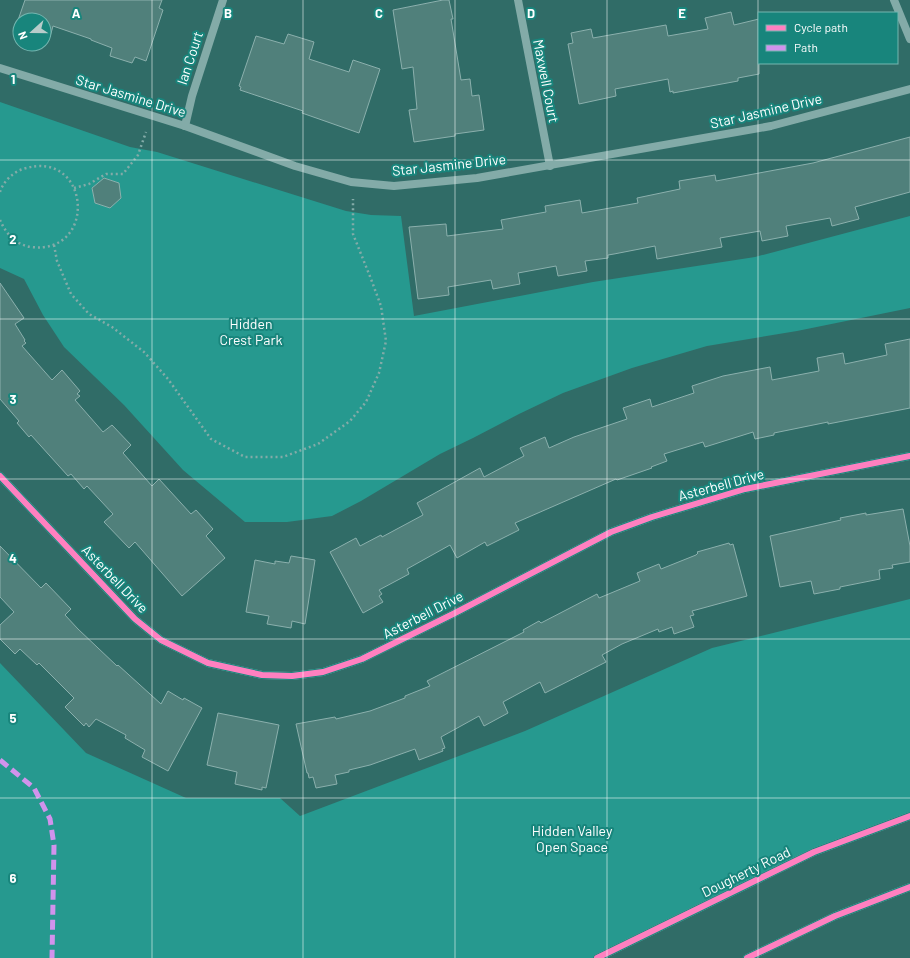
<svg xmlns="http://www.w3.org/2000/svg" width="910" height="958" font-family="Barlow,sans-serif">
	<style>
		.green { fill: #26998f }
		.building { fill: #50807b; stroke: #8bb0ad }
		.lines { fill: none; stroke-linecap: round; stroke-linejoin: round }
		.path { stroke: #83aba8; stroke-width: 2.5; stroke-dasharray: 2 3; stroke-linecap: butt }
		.minor { stroke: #83aba8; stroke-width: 8 }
		.secondary { stroke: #8bb1ad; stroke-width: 8 }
		.quiet { stroke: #d193ec; stroke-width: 5; stroke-dasharray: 10 5; stroke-linecap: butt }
		.cycleway-casing { stroke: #18857c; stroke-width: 8 }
		.cycleway { stroke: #ff80c0; stroke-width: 6 }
		.grid { fill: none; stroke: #fff; stroke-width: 1; stroke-opacity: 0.55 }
		.labels { text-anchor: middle; stroke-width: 4; stroke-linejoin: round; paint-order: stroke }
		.street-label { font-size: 14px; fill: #fff; stroke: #18857c }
		.park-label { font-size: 14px; fill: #fff; stroke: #18857c }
		.grid-label { font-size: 13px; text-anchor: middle; font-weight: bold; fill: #fff; stroke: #18857c; stroke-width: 4; stroke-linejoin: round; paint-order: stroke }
	</style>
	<rect width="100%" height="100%" fill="#306c67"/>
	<g class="green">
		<path d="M 0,102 L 130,147 L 157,152 L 346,211 L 371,215 L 401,216 L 414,316 L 593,282 L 755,257 L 910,216 L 910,308 L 797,331 L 707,346 L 632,368 L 563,393 L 519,414 L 473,438 L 440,454 L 361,501 L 332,516 L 287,522 L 245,522 L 183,470 L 124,405 L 64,347 L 43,315 L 24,279 L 0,268 Z"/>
		<path d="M 910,599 L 910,816 L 814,852 L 597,958 L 0,958 L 0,663 L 86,753 L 186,798 L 280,798 L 300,816 L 525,731 L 712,648 Z"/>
	</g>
	<g class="building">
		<path d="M 25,0 L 162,0 L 159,8 L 163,10 L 146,61 L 135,57 L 132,63 L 110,56 L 112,48 L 91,40 L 91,39 L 53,26 L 50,37 L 44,35 L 44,20 L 20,20 L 20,28 L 16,26 Z"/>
		<path d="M 443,0 L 449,0 L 453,19 L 451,19 L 461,80 L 470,79 L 472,96 L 479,95 L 484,130 L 455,134 L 455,136 L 414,142 L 409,110 L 417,109 L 413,67 L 402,69 L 393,10 Z"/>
		<path d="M 731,12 L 734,25 L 759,19 L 759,74 L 738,78 L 738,81 L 673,93 L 673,91 L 670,92 L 668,79 L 615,89 L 616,96 L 579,104 L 568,44 L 573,43 L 571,33 L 591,29 L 593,38 L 666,25 L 668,36 L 708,29 L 705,18 Z"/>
		<path d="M 288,34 L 314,42 L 309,59 L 349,72 L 353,60 L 380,69 L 359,133 L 302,113 L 303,111 L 240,90 L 241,87 L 239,86 L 256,36 L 284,44 Z"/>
		<path d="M 910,137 L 910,192 L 855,207 L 859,219 L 832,226 L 830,218 L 786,226 L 788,236 L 762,241 L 760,231 L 720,238 L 722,247 L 657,259 L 655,246 L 614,254 L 608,255 L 608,258 L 585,261 L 587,271 L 558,276 L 556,266 L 518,273 L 520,284 L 493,289 L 491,280 L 448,287 L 449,295 L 418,299 L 409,227 L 446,224 L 447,236 L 503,229 L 501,220 L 546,212 L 545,206 L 580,200 L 582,213 L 638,203 L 637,198 L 680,189 L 679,181 L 715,175 L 716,181 L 813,163 Z"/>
		<path d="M 104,178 L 119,183 L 121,198 L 110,208 L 95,203 L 92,188 Z"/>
		<path d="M 0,283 L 24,318 L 15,324 L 25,340 L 24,341 L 26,343 L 22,346 L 52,380 L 62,370 L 80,391 L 77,394 L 80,396 L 75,400 L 103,432 L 112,425 L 131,445 L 123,453 L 152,486 L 159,479 L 191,514 L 196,510 L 213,529 L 206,536 L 225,558 L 182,596 L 135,542 L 129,548 L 104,522 L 113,514 L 87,486 L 84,489 L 71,474 L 68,476 L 31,435 L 29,437 L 17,423 L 19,421 L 0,399 Z"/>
		<path d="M 910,339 L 910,408 L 828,424 L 828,422 L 774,433 L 774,435 L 755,439 L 753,432 L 705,447 L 703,442 L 664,454 L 667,461 L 651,467 L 652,468 L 617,480 L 616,479 L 515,523 L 519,530 L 487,546 L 485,542 L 457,558 L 450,545 L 407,569 L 409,574 L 379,590 L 382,594 L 379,596 L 383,602 L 363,613 L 330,552 L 356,538 L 360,546 L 381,535 L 382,537 L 423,515 L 417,503 L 480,468 L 484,477 L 524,456 L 520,448 L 545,437 L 549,448 L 574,437 L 627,419 L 623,408 L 650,399 L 652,407 L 694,393 L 692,386 L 723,376 L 770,367 L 772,380 L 819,371 L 817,358 L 843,353 L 845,364 L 887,355 L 885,344 Z"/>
		<path d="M 903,509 L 910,546 L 910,562 L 892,565 L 893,568 L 879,570 L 880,579 L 840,587 L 840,589 L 814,594 L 811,581 L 780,587 L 770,536 L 841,520 L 840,518 L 866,513 L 866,515 Z"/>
		<path d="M 729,543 L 730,545 L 733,544 L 747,596 L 692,611 L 694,615 L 690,616 L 694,627 L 674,634 L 672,627 L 659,632 L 658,629 L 622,644 L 602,655 L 606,662 L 545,693 L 540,682 L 503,702 L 508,713 L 484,726 L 479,716 L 441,737 L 445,748 L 442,749 L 443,751 L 419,760 L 415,749 L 370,765 L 349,770 L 349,772 L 335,775 L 337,784 L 316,788 L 313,777 L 309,778 L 308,773 L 307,773 L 296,724 L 335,717 L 336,719 L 370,711 L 405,698 L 405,696 L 430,686 L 427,681 L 524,632 L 523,630 L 539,621 L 541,623 L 597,594 L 599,598 L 640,581 L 637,573 L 659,564 L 661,569 L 696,555 L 698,553 L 697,552 Z"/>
		<path d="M 0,546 L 41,588 L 46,583 L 71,609 L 65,615 L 78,629 L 117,666 L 118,665 L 161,704 L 168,691 L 183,700 L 184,698 L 202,708 L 168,771 L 142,757 L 145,750 L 125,738 L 126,735 L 96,719 L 89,727 L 86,723 L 84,726 L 65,707 L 74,698 L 39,663 L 37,665 L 20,649 L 15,654 L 0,639 L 0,625 L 14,612 L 0,597 Z"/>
		<path d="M 291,556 L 315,560 L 305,624 L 292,621 L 291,628 L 267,624 L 269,616 L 246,612 L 255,560 L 275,564 L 275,561 L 289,563 Z"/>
		<path d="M 218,713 L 279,725 L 266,788 L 262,787 L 262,790 L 235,784 L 237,772 L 207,765 Z"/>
	</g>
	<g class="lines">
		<g class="path">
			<path d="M 74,188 L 89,184 L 106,174 L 123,174 L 138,155 L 146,132"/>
			<path d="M 0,192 C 3,182 13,172 23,169 C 90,147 99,255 31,247 C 16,245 6,234 0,220"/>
			<path d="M 54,245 L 57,261 L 71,294 L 89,314 L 112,327 L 144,352 L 168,379 L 211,439 L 245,457 L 283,457 L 318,444 L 350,421 L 366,402 L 379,373 L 386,341 L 381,306 L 371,279 L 353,234 L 353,199"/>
		</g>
		<g class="minor">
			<path d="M 518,0 L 550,166"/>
			<path d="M 894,0 L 910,39"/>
			<path d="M 0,68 L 185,126 L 295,166 L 351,182 L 394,186 L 477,178 L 771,126 L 910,89"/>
			<path d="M 185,126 L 192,96 L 223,0"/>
			<path d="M 0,476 L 135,619 L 161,640 L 208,663 L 262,675 L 292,676 L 323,672 L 362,659 L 453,614 L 611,532 L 652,517 L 745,489 L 910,456"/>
		</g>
		<g class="secondary">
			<path d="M 597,958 L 814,852 L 910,816"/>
			<path d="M 747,958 L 835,916 L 910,887"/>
		</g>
		<path class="quiet" d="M 0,760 L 34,788 L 50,819 L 54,845 L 52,958"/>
		<g class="cycleway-casing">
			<g id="cycleway">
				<path d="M 0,476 L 135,619 L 161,640 L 208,663 L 262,675 L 292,676 L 323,672 L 362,659 L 453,614 L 611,532 L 652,517 L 745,489 L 910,456"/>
				<path d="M 597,958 L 814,852 L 910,816"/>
				<path d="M 747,958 L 835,916 L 910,887"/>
			</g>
		</g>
		<use href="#cycleway" class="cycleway"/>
	</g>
	<path class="grid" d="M 152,0 L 152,958M 303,0 L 303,958M 455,0 L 455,958M 607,0 L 607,958M 758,0 L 758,958M 0,160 L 910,160M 0,319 L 910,319M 0,479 L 910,479M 0,639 L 910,639M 0,798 L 910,798"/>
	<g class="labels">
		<g class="street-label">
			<text transform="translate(190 58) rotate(-72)" y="5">Ian Court</text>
			<text transform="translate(546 81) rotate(79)" y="5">Maxwell Court</text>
			<text transform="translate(131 96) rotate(17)" y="5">Star Jasmine Drive</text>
			<text transform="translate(766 111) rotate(-13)" y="5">Star Jasmine Drive</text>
			<text transform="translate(449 165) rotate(-6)" y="5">Star Jasmine Drive</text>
			<text transform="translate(721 485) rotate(-15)" y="5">Asterbell Drive</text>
			<text transform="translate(115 579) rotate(46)" y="5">Asterbell Drive</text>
			<text transform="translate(423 615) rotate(-27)" y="5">Asterbell Drive</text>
			<text transform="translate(746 872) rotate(-26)" y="5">Dougherty Road</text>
		</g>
		<g class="park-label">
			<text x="251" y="329">Hidden<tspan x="251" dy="16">Crest Park</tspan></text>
			<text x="572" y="836">Hidden Valley<tspan x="572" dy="16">Open Space</tspan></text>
		</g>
	</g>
	<g class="grid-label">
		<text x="76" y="18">A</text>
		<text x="228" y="18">B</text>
		<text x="379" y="18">C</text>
		<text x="531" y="18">D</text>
		<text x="682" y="18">E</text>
		<text x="13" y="84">1</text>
		<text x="13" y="244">2</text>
		<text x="13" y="404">3</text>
		<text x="13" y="563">4</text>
		<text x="13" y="723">5</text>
		<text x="13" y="883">6</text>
	</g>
	<rect x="758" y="12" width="140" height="52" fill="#18857c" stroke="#74b6b0"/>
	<rect x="766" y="25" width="20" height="6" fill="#ff80c0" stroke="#74b6b0"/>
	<text x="794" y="32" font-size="12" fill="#ffffff">Cycle path</text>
	<rect x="766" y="45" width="20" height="6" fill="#d193ec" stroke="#74b6b0"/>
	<text x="794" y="52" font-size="12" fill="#ffffff">Path</text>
	<g transform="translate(32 32) rotate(249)"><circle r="19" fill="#18857c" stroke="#74b6b0"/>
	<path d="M0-3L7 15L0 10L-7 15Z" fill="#b7ccca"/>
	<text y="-6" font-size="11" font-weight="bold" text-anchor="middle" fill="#ffffff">N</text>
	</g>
</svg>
